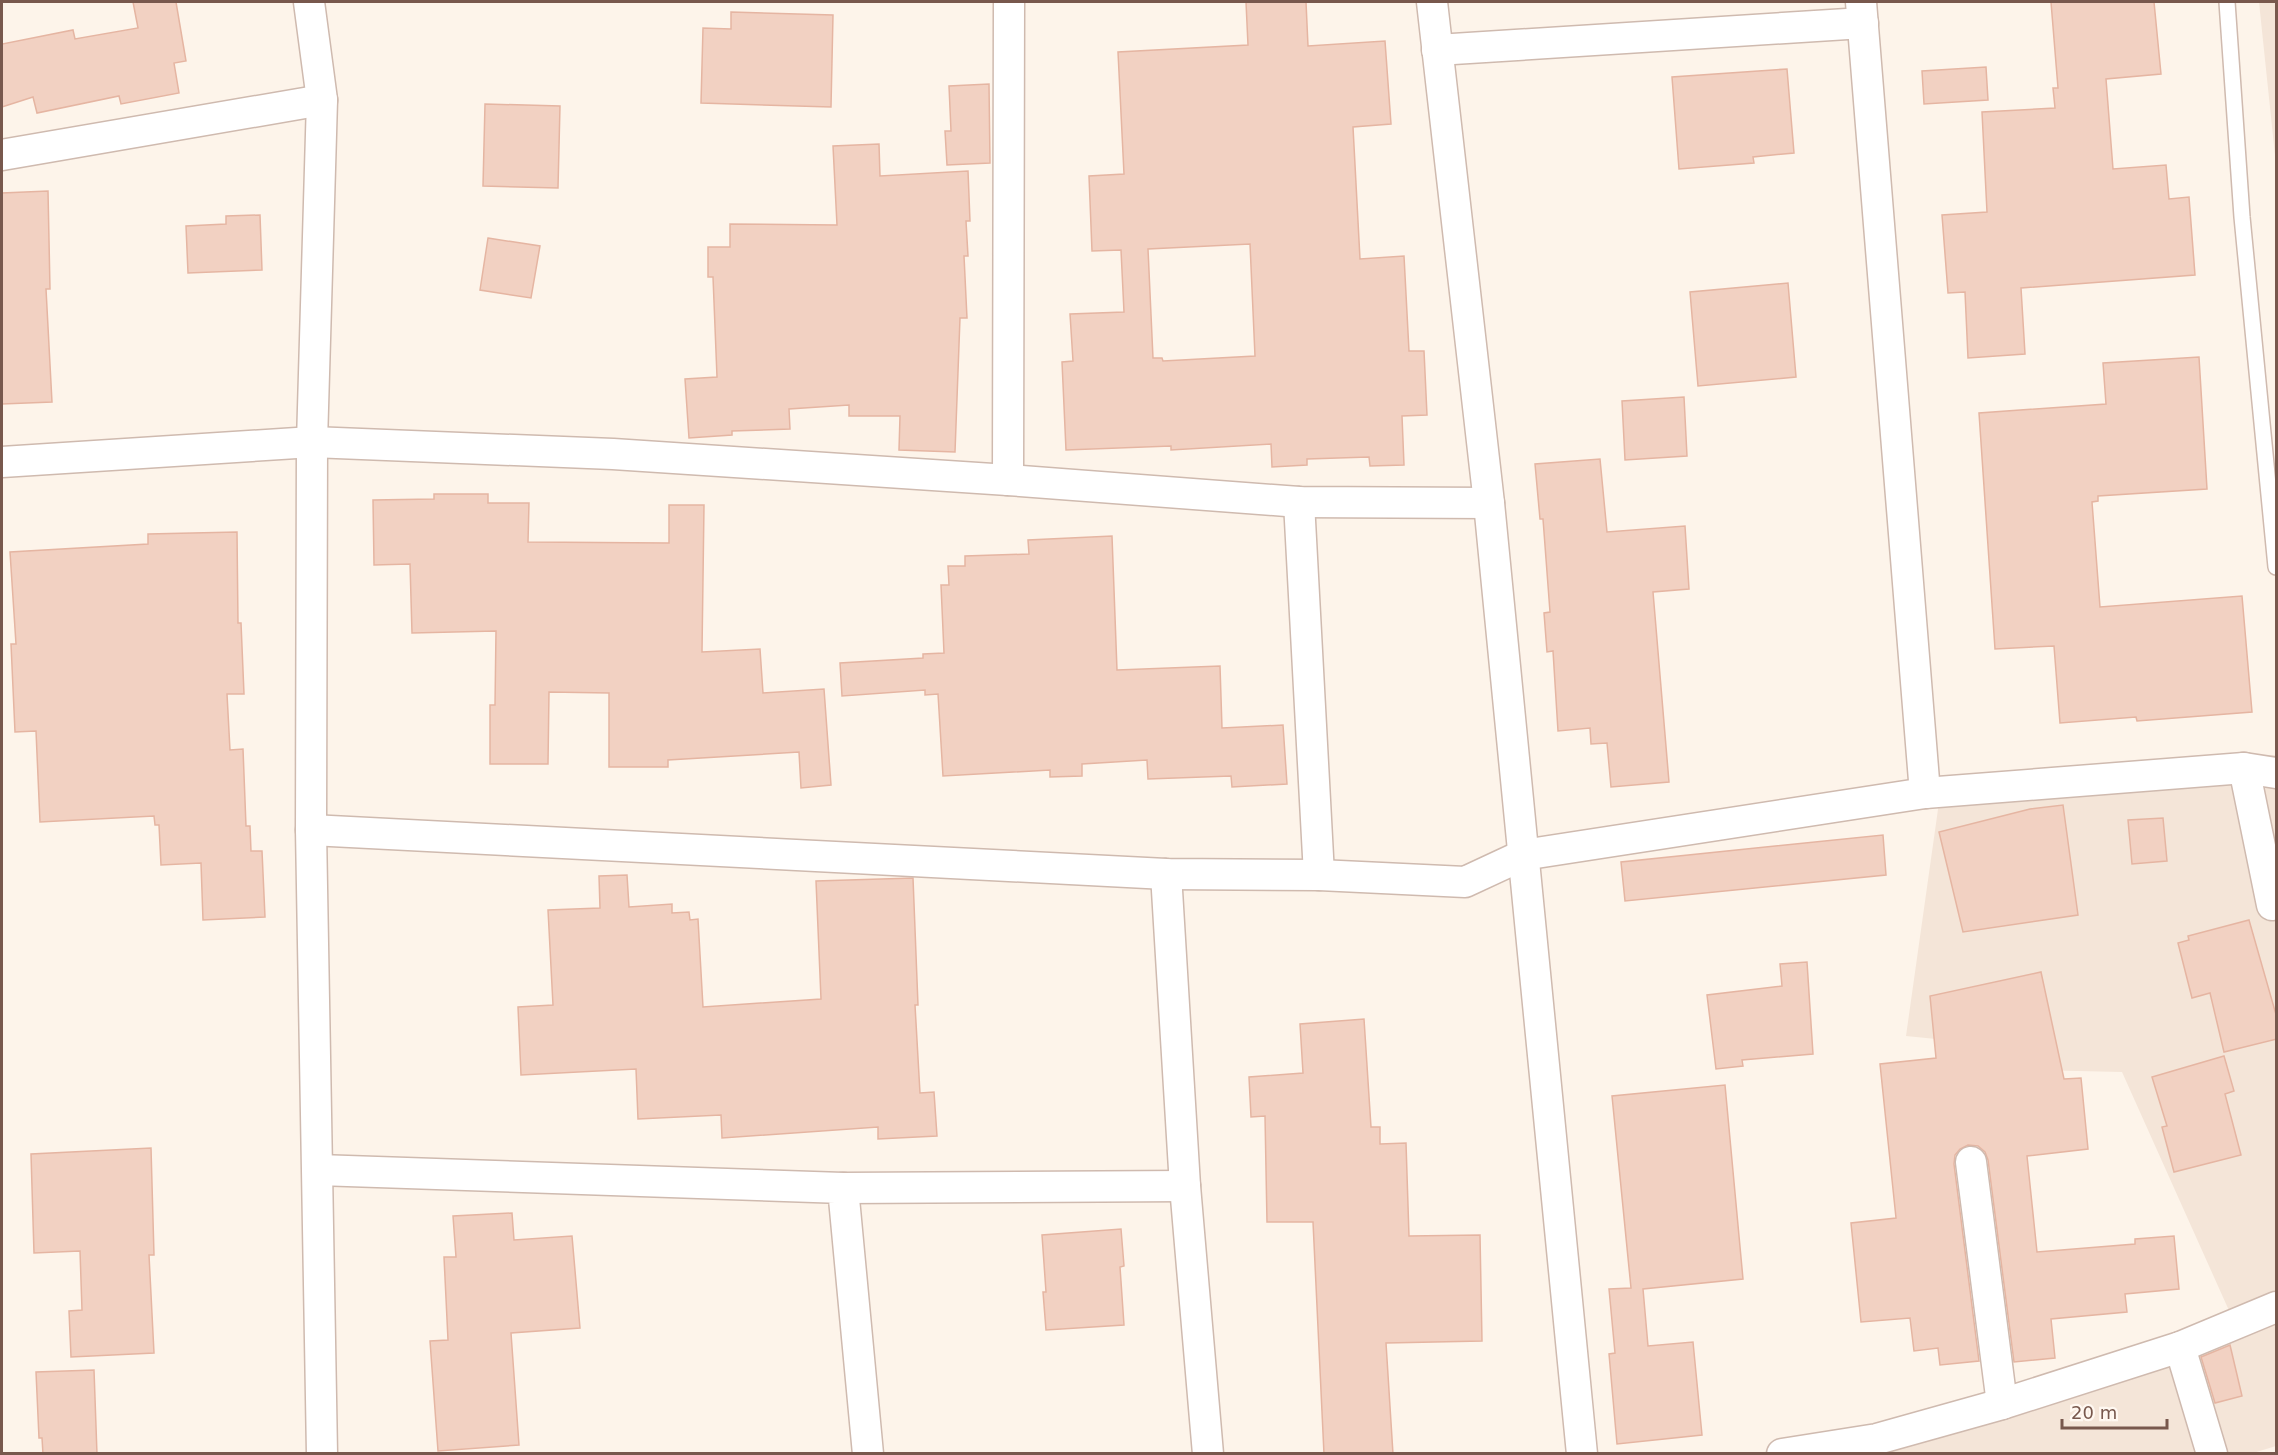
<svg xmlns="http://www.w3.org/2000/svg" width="2278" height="1455" font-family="'DejaVu Sans',sans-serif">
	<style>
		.residential { fill: #f4e5d8 }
		.building { fill: #f2d1c2; stroke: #e5b5a2; stroke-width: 1.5; fill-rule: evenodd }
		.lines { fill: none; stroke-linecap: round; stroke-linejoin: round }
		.service-casing { stroke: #cfbaaf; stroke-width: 18 }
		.minor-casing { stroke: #cfbaaf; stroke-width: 33 }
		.service { stroke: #fff; stroke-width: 15 }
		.minor { stroke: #fff; stroke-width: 30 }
	</style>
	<rect width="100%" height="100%" fill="#fdf4ea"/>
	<g class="residential">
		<path d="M 2259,2 L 2276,2 L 2276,165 Z"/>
		<path d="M 2276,755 L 2276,1446 L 2250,1454 L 1838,1454 L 2231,1315 L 2122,1072 L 1990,1069 L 1966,1042 L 1906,1036 L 1942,781 Z"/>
	</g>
	<g class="building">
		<path d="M 133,2 L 176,2 L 186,61 L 174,63 L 179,93 L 121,104 L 119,96 L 37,113 L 33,97 L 2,107 L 2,44 L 73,30 L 75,39 L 138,28 Z"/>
		<path d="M 1246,2 L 1306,2 L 1308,46 L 1385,41 L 1391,124 L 1353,127 L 1360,259 L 1404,256 L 1409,351 L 1424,351 L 1427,415 L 1402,416 L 1404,465 L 1370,466 L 1369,457 L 1307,459 L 1307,465 L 1272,467 L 1271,444 L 1171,450 L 1171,446 L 1066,450 L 1062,362 L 1073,361 L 1070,314 L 1124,312 L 1121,250 L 1092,251 L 1089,176 L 1124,174 L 1118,52 L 1248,45 ZM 1250,244 L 1255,356 L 1163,361 L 1162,358 L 1153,358 L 1148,249 Z"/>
		<path d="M 2051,2 L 2154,2 L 2161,74 L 2106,79 L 2113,169 L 2166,165 L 2169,199 L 2189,197 L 2195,275 L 2021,288 L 2025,354 L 1968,358 L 1965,292 L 1948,293 L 1942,215 L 1987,212 L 1982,112 L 2055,108 L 2053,88 L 2058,88 Z"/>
		<path d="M 731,12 L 833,15 L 831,107 L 701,103 L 703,28 L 731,29 Z"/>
		<path d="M 1986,67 L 1988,100 L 1924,104 L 1922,71 Z"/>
		<path d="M 1787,69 L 1794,153 L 1753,157 L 1754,163 L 1679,169 L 1672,77 Z"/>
		<path d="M 989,84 L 990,163 L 947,165 L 945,131 L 951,131 L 949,86 Z"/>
		<path d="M 485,104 L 560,106 L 558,188 L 483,186 Z"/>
		<path d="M 879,144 L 880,176 L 968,171 L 970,221 L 966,221 L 968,256 L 964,256 L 967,318 L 960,318 L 955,452 L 899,450 L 900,416 L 849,416 L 849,405 L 789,409 L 790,429 L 732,431 L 732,435 L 689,438 L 685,379 L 717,377 L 713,277 L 708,277 L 708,247 L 730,247 L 730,224 L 837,225 L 833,146 Z"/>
		<path d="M 48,191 L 50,289 L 46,289 L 52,402 L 2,404 L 2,193 Z"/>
		<path d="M 260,215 L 262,270 L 188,273 L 186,226 L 226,224 L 226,216 Z"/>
		<path d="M 488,238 L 540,246 L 531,298 L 480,290 Z"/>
		<path d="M 1788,283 L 1796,377 L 1698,386 L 1690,292 Z"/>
		<path d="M 2199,357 L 2207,489 L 2098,496 L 2098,501 L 2092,502 L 2100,607 L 2242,596 L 2252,712 L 2137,721 L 2136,717 L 2060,723 L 2054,646 L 1995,649 L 1979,413 L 2106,404 L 2103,363 Z"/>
		<path d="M 1684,397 L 1687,456 L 1625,460 L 1622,401 Z"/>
		<path d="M 1600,459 L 1607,532 L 1685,526 L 1689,589 L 1653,592 L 1669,782 L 1611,787 L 1607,743 L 1591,744 L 1590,728 L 1558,731 L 1553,651 L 1547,652 L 1544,613 L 1550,612 L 1543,519 L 1540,519 L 1535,464 Z"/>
		<path d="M 434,494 L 488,494 L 488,503 L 529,503 L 528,542 L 669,543 L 669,505 L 704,505 L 702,652 L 760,649 L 763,693 L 824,689 L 831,785 L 801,788 L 799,752 L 668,760 L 668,767 L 609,767 L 609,693 L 549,692 L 548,764 L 490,764 L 490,705 L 495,705 L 496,631 L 412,633 L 410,564 L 374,565 L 373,500 L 434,499 Z"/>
		<path d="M 237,532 L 238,623 L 241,623 L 244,694 L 227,694 L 230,750 L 243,749 L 246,826 L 250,826 L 251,851 L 262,851 L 265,917 L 203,920 L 201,863 L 161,865 L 159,825 L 155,825 L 154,816 L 40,822 L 36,731 L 15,732 L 11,644 L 16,644 L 10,552 L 148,544 L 148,534 Z"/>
		<path d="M 1112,536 L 1117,670 L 1220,666 L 1222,728 L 1283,725 L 1287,784 L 1232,787 L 1231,776 L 1148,779 L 1147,760 L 1082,764 L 1082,776 L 1050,777 L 1050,770 L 943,776 L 938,694 L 925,695 L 925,690 L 842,696 L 840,663 L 923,658 L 923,654 L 944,653 L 941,585 L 949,585 L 948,566 L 965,566 L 965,556 L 1029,554 L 1028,540 Z"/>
		<path d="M 2063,805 L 2078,915 L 1963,932 L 1939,832 L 2030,809 Z"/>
		<path d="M 2163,818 L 2167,861 L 2132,864 L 2128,820 Z"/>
		<path d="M 1883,835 L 1886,875 L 1625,901 L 1621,862 Z"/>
		<path d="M 627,875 L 629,907 L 672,904 L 672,913 L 689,912 L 690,920 L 698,919 L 703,1007 L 821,999 L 816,881 L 913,878 L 918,1005 L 915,1005 L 920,1093 L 934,1092 L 937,1136 L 878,1139 L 878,1127 L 722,1138 L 721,1115 L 638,1119 L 636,1069 L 521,1075 L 518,1007 L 553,1005 L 548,910 L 600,908 L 599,876 Z"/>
		<path d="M 2249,920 L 2277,1018 L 2277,1039 L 2224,1052 L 2210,993 L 2192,998 L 2178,943 L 2189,940 L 2188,936 Z"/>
		<path d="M 1807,962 L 1813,1054 L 1742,1060 L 1743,1066 L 1716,1069 L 1707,995 L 1782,986 L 1780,964 Z"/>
		<path d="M 2041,972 L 2064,1079 L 2081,1078 L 2088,1149 L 2027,1156 L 2037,1252 L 2135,1244 L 2135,1239 L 2174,1236 L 2179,1289 L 2125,1294 L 2127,1312 L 2051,1319 L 2055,1358 L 2014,1362 L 1988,1160 L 1985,1152 L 1978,1146 L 1968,1145 L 1960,1149 L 1955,1155 L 1954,1164 L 1979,1361 L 1940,1365 L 1938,1348 L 1914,1351 L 1910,1318 L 1861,1322 L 1851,1223 L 1896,1218 L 1880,1064 L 1936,1058 L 1930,996 Z"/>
		<path d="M 1364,1019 L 1371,1127 L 1380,1127 L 1380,1144 L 1406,1143 L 1409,1236 L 1480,1235 L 1482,1341 L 1386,1343 L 1393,1454 L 1324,1454 L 1313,1222 L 1267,1222 L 1265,1116 L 1251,1117 L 1249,1077 L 1303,1073 L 1300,1024 Z"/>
		<path d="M 2224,1056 L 2234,1091 L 2225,1094 L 2241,1155 L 2174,1172 L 2162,1127 L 2167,1126 L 2152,1077 Z"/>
		<path d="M 1725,1085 L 1743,1279 L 1643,1289 L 1648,1346 L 1693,1342 L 1702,1435 L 1617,1444 L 1609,1354 L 1615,1353 L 1609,1289 L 1631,1288 L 1612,1096 Z"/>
		<path d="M 151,1148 L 154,1255 L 149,1255 L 154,1353 L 71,1357 L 69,1311 L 82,1310 L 80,1251 L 34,1253 L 31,1154 Z"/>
		<path d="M 512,1213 L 514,1240 L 572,1236 L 580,1328 L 511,1333 L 519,1445 L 438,1451 L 430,1341 L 448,1340 L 444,1257 L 456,1257 L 453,1216 Z"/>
		<path d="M 1121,1229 L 1124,1266 L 1120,1267 L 1124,1325 L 1046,1330 L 1043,1292 L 1046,1292 L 1042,1235 Z"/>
		<path d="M 2230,1345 L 2242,1396 L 2215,1403 L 2201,1357 Z"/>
		<path d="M 94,1370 L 97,1454 L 43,1454 L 42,1438 L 39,1438 L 36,1372 Z"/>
	</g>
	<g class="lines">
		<g class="service-casing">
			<path id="service" d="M 2227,2 L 2242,217 L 2276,567"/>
		</g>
		<g class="minor-casing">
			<g id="minor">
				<path d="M 309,2 L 322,100 L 312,442 L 311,830 L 322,1454"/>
				<path d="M 1432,2 L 1489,503 L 1582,1454"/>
				<path d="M 1861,2 L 1925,793"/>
				<path d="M 1437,50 L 1863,23"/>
				<path d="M 2,155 L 322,100"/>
				<path d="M 2,462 L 312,442 L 613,454 L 1008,480 L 1299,502 L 1489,503"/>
				<path d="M 1008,480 L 1009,2"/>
				<path d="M 1299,502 L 1319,875"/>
				<path d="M 2244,768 L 2272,905"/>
				<path d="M 311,830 L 1166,874 L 1319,875 L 1465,882 L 1523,855 L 1925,793 L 2244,768 L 2276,773"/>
				<path d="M 1166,874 L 1185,1186 L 1208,1454"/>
				<path d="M 1971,1162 L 2002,1404"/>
				<path d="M 318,1170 L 843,1188 L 868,1454"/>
				<path d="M 843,1188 L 1185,1186"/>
				<path d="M 2180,1347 L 2212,1454"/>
				<path d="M 1782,1454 L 1877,1439 L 2002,1404 L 2180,1347 L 2276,1307"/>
			</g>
		</g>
		<use href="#service" class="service"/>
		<use href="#minor" class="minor"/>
	</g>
	<rect width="2278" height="1455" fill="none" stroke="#78584d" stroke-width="6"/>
	<path d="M2062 1419v9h105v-9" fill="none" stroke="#78584d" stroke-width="3"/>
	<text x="2071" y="1419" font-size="18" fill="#78584d" stroke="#fff8f1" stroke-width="4.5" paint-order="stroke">20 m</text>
</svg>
